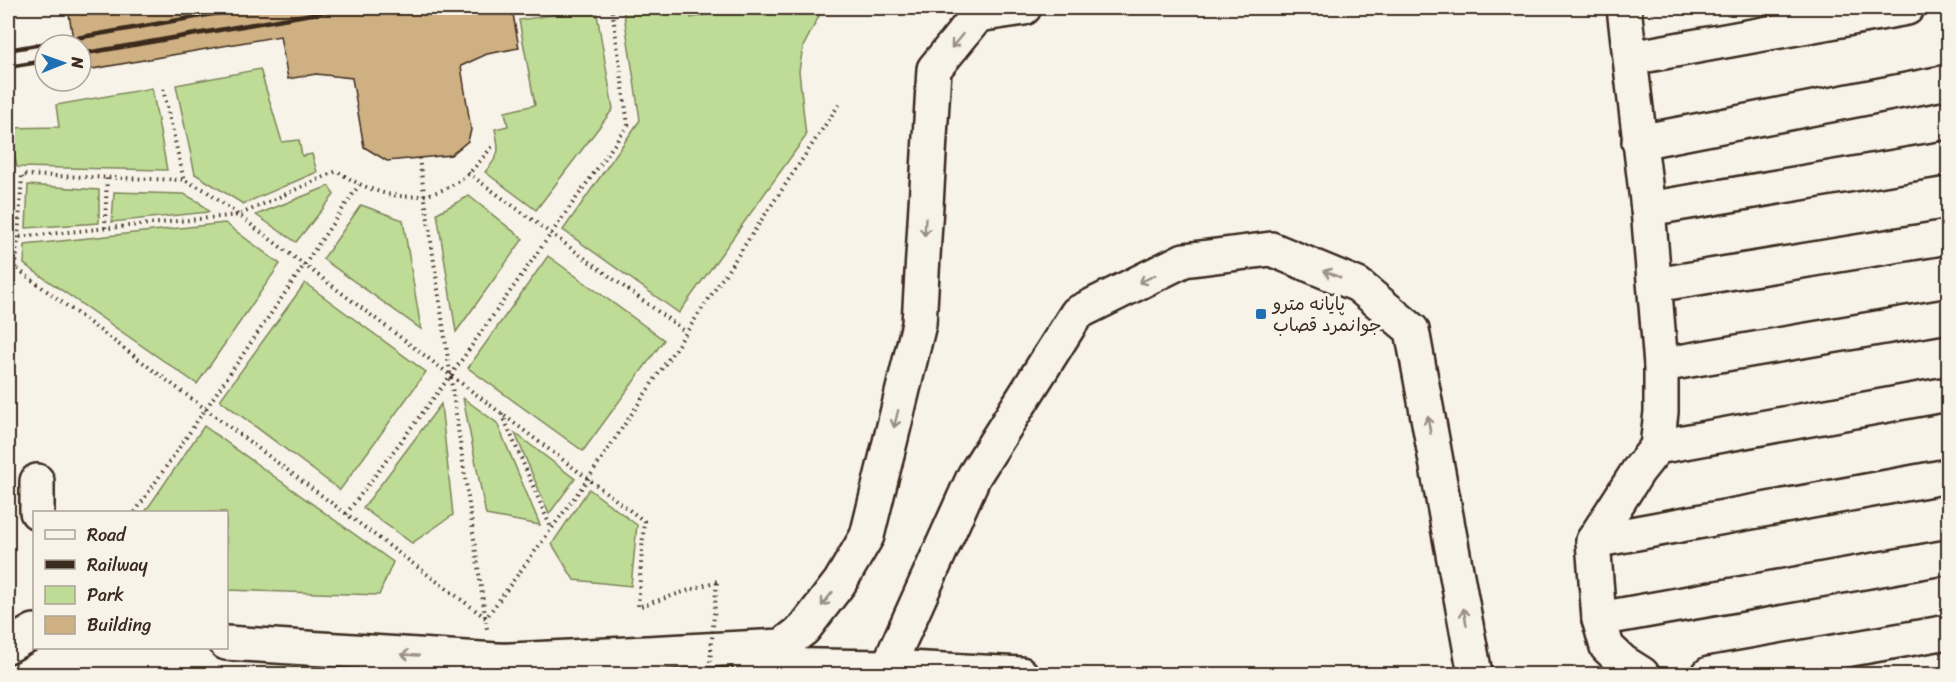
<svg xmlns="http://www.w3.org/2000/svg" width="1956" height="682" font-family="Sriracha,'Playpen Sans Arabic',sans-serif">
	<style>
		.green { fill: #bedc95; stroke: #7c835a; stroke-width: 1.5 }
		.building { fill: #ceb082; stroke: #3b2a1e; stroke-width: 1.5 }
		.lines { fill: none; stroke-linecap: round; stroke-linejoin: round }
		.minor-casing { stroke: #3b2a1e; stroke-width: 38 }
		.path { stroke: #3b2a1e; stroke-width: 4; stroke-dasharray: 1.5 4.5; stroke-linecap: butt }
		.minor { stroke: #f7f3e8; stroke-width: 33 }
		.rail { stroke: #3b2a1e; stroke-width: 4.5 }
		.path-bridge { stroke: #3b2a1e; stroke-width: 4; stroke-dasharray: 1.5 4.5; stroke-linecap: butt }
		.oneway { stroke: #998e83 }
		.poi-dot { fill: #1f6fb2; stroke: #f7f3e8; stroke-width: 2 }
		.labels { text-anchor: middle; stroke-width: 6; stroke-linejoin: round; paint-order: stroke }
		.poi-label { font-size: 18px; fill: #3b2a1e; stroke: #f7f3e8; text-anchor: start }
	</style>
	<rect width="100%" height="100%" fill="#f7f3e8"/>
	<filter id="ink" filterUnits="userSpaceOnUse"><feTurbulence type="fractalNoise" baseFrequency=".0167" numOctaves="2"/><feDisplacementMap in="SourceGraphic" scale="12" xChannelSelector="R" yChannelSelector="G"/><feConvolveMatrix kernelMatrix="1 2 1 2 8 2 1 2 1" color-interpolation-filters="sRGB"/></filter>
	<g filter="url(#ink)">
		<g class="green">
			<path d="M 596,8 L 613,109 L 536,210 L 485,172 C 500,155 500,151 495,129 L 508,126 L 505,112 L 535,105 L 519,20 Z"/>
			<path d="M 623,8 L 688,8 L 691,18 L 740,8 L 818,8 L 819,16 L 803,47 L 799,71 L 806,136 L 679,313 L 563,230 L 640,120 Z"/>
			<path d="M 260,69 L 282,142 L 299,140 L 302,156 L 312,154 L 317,172 L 243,204 L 195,174 L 176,85 Z"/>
			<path d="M 152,88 L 167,170 L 17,167 L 8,128 L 59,127 L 56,105 Z"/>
			<path d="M 28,185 L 99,190 L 99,223 L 26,228 Z"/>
			<path d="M 329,186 L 334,195 L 296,242 L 256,215 Z"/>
			<path d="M 114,192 L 184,194 L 199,202 L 209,212 L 112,222 Z"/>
			<path d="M 469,196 L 523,239 L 456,332 L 437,213 Z"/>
			<path d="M 361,205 L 403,220 L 421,329 L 323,259 Z"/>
			<path d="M 225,223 L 280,264 L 197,384 L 24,264 L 25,245 Z"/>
			<path d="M 548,256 L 664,340 L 583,451 L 468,368 Z"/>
			<path d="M 305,283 L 426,372 L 340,490 L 220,400 Z"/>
			<path d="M 463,398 L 497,423 L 540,525 L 486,515 Z"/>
			<path d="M 441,404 L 453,515 L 412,543 L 363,508 Z"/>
			<path d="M 204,426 L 393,562 L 379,595 L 227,590 L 226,512 L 145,512 Z"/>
			<path d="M 515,433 L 575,479 L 549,514 Z"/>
			<path d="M 589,489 L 637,525 L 631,586 L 574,580 L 552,544 Z"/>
		</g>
		<path class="building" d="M 68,8 L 512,8 L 519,48 L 487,54 L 461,66 L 471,130 L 468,141 L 451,155 L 387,161 L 364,147 L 352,78 L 316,74 L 288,79 L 280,36 L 81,71 L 81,45 L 74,45 Z"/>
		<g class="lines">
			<g class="minor-casing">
				<g id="minor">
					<path d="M 1624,8 L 1648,209 L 1661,365 L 1661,412 L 1657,447 L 1638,471 L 1593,541 L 1599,619 L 1607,647 L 1623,662 L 1642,674"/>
					<path d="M 1631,58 L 1907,8"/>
					<path d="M 1639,142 L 1948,82"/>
					<path d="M 1648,209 L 1948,158"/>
					<path d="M 1655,285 L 1948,237"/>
					<path d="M 1661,365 L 1948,316"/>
					<path d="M 1657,447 L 1948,394"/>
					<path d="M 37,512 L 37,481"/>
					<path d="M 1593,541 L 1948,476"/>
					<path d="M 1599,619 L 1948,557"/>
					<path d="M 226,643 L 513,661"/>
					<path d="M 8,646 L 34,631"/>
					<path d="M 492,661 L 782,646 L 804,629 L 840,582 L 867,536 L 919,324 L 934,69 L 978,15 L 1024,8"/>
					<path d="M 750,665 L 888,667 L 1021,674"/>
					<path d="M 888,667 L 974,476 L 1077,313 L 1184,260 L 1271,249 L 1358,285 L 1412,330 L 1475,674"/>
					<path d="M 1709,674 L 1948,632"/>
				</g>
			</g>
			<g class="path">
				<path d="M 163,89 L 184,180 L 205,190 L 644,521 L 638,607 L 717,581"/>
				<path d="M 419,158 L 487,629"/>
				<path d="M 468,173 L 686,332"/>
				<path d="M 105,228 L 107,177"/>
				<path d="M 8,238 L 239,215 L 337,171 C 379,199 425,209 467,175 C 476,167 484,156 492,147"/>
				<path d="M 8,262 L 486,618 L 588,479 L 840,103"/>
				<path d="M 16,268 L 22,175 L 184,180"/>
				<path d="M 502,414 L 551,528"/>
				<path d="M 135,512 L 359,185"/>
				<path d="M 346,514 L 451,375 L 628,125 L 612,8"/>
			</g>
			<use href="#minor" class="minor"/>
			<g class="rail">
				<path d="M 8,50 L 247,8"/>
				<path d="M 81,54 L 346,8"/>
				<path d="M 8,67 L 45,61"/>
			</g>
			<path class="path-bridge" d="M 709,674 L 717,581"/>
		</g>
		<defs><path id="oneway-shaft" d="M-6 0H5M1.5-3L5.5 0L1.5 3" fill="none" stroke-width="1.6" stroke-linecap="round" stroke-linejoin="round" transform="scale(1.5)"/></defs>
		<g class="oneway">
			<use href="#oneway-shaft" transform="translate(957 41) rotate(129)"/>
			<use href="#oneway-shaft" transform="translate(925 227) rotate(93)"/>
			<use href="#oneway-shaft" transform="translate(1332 274) rotate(-157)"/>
			<use href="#oneway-shaft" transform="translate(1147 279) rotate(154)"/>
			<use href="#oneway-shaft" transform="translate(896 419) rotate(104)"/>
			<use href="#oneway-shaft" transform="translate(1429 425) rotate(-100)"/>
			<use href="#oneway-shaft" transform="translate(827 599) rotate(128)"/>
			<use href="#oneway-shaft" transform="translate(1465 617) rotate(-100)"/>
			<use href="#oneway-shaft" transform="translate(410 655) rotate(-176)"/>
		</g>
	</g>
	<rect class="poi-dot" x="1255" y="308" width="12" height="12" rx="3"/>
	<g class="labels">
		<g class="poi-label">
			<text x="1273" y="310">پایانه مترو<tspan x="1273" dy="21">جوانمرد قصاب</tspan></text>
		</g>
	</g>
	<rect width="1956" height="682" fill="none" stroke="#f7f3e8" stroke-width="30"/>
	<rect x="15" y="15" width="1926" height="652" fill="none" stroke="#3b2a1e" stroke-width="2" filter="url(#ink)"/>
	<rect x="33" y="511" width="195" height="138" fill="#f7f3e8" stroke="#aca397" stroke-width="1.5"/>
	<rect x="45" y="530" width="30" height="9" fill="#f7f3e8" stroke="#aca397" stroke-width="1.5"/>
	<text x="87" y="541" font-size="18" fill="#3b2a1e">Road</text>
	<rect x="45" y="560" width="30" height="9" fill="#3b2a1e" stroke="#aca397" stroke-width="1.5"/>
	<text x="87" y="571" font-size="18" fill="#3b2a1e">Railway</text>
	<rect x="45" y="586" width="30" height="18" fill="#bedc95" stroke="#aca397" stroke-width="1.5"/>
	<text x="87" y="601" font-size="18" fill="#3b2a1e">Park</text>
	<rect x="45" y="616" width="30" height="18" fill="#ceb082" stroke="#aca397" stroke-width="1.5"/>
	<text x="87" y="631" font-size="18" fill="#3b2a1e">Building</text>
	<g transform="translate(63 63) rotate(89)"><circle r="28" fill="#f7f3e8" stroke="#aca397" stroke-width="1.5"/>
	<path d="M0-4.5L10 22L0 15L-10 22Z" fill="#1f6fb2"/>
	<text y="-9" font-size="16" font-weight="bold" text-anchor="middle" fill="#3b2a1e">N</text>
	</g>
</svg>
